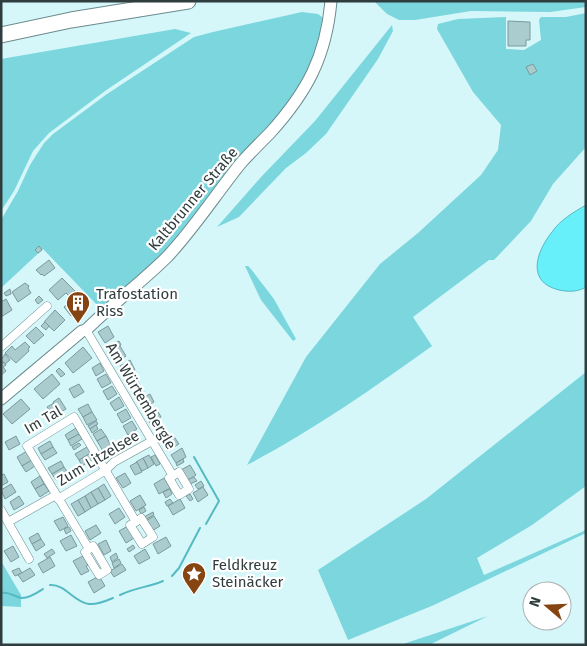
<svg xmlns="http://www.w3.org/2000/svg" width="587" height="646" font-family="'Fira Sans',sans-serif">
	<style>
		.green { fill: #7bd6de }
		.water { fill: #67effa; stroke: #56bac2 }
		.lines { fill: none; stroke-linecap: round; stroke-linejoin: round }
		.stream { stroke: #56bac2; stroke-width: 2 }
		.building { fill: #abcccf; stroke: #7a9a9c }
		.street-casing { stroke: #6b8a8d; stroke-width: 9 }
		.secondary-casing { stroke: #6b8a8d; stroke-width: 13 }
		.highway-casing { stroke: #6b8a8d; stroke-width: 17 }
		.street { stroke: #fff; stroke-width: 8 }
		.secondary { stroke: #fff; stroke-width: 11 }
		.highway { stroke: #fff; stroke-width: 15 }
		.labels { text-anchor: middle; stroke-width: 4.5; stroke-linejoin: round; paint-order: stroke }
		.street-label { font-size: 15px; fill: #303d3e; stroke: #fff }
		.poi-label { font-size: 15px; fill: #303d3e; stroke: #fff; text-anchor: start }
	</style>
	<rect width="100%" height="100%" fill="#d5f7fa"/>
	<g class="green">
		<path d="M 374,1 L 586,1 L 586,7 L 550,12 L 471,11 L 415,20 L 399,20 L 387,14 Z"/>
		<path d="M 302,12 L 318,14 L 326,20 L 314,60 L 286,109 L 163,255 L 102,310 L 43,249 L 1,288 L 1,220 L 18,191 L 30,165 L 44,143 L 53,134 L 107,94 L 194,37 L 213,32 Z"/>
		<path d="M 586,13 L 586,147 L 553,184 L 531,221 L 494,260 L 489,260 L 413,317 L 432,346 C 372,389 312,431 247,465 L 306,357 L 380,264 L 418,233 L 481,175 L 498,150 L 501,125 L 473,92 L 437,29 L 438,24 L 458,19 L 506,17 L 506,49 L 524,50 L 541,40 L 539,20 L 541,17 L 566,17 Z"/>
		<path d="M 392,25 L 393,31 L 378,59 L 326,134 L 306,153 L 286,168 L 239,217 L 217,227 L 262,176 L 315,121 Z"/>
		<path d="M 175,29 L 191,33 L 105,91 L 49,133 L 33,151 L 14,191 L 1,211 L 1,59 Z"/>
		<path d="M 245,266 L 248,266 L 251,269 L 274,299 L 296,339 L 293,341 L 261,300 Z"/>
		<path d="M 586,372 L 586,486 L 532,525 L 477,558 L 484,575 L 586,530 L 586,533 L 434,605 L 348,640 L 318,570 L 426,499 Z"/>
		<path d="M 1,561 L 21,595 L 21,607 L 1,606 Z"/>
		<path d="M 488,616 L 431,644 L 400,645 Z"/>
	</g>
	<path class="water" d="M 586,205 L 586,287 C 578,292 568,292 559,290 C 526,282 536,252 552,232 C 560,220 574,212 586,205 Z"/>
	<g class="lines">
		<g class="stream">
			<path d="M 194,457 L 219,501 L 206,524"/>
			<path d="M 172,576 L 179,568 L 200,528"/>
			<path d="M 50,585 C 66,584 73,602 89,604 C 97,605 106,601 113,598"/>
			<path d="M 1,593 C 10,591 14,597 22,598 C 30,598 37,593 43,589"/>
			<path d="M 120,595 C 134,588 149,587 163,581"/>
		</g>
	</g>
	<g class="building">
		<path d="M 508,21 L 530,22 L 530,40 L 526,40 L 526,46 L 508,46 Z"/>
		<path d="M 533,64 L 537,71 L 530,75 L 526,67 Z"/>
		<path d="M 39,246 L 42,250 L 38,253 L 35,250 Z"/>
		<path d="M 49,260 L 55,268 L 44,276 L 42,274 L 41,275 L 36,270 Z"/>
		<path d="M 62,278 L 75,291 L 69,296 L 66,293 L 58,300 L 49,290 Z"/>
		<path d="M 25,283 L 29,286 L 28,288 L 31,293 L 18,302 L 12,292 Z"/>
		<path d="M 10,289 L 11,294 L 6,296 L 4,293 Z"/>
		<path d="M 78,291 L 81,295 L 79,297 L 85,305 L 71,316 L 64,307 L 68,303 L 66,300 Z"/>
		<path d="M 39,296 L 43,300 L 38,304 L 35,300 Z"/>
		<path d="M 6,299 L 12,310 L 1,317 L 1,302 Z"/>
		<path d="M 55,310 L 65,320 L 54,331 L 44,322 Z"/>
		<path d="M 45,322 L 49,326 L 46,330 L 41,326 Z"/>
		<path d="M 108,326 L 114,337 L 105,343 L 98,332 Z"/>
		<path d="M 36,327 L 44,335 L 34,344 L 26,336 Z"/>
		<path d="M 119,341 L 121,345 L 115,348 L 113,344 Z"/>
		<path d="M 25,342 L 30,347 L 28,349 L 29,351 L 16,363 L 5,353 L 12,346 L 15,350 Z"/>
		<path d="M 120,346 L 126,356 L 117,362 L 110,351 Z"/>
		<path d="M 83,347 L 92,358 L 73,373 L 65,363 Z"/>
		<path d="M 5,354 L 10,360 L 5,364 L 1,360 Z"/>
		<path d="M 130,360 L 135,370 L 126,375 L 120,366 Z"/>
		<path d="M 4,362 L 6,365 L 3,367 L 6,371 L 1,375 L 1,364 Z"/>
		<path d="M 100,363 L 104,371 L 96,376 L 92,368 Z"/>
		<path d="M 59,368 L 65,374 L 61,377 L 56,371 Z"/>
		<path d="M 132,373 L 134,378 L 128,381 L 126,376 Z"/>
		<path d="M 52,374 L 60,384 L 43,399 L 34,389 Z"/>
		<path d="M 106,374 L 111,383 L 102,388 L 97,379 Z"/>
		<path d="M 137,380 L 144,392 L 137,396 L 130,385 Z"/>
		<path d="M 79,384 L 84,392 L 74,398 L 69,389 Z"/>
		<path d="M 112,386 L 117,394 L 108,400 L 103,391 Z"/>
		<path d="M 150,394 L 154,402 L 142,409 L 137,401 Z"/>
		<path d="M 119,397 L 124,406 L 115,411 L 110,403 Z"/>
		<path d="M 59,398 L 66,409 L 59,413 L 53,402 Z"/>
		<path d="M 21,399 L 30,409 L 12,424 L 3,414 Z"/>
		<path d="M 54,403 L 60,414 L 54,417 L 47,407 Z"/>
		<path d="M 88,404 L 92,412 L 83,417 L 78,409 Z"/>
		<path d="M 156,408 L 161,417 L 150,423 L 145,414 Z"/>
		<path d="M 126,409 L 131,418 L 122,423 L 117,414 Z"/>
		<path d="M 92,412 L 97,420 L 87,425 L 83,417 Z"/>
		<path d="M 36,419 L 40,427 L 30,433 L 25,425 Z"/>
		<path d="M 96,421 L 98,424 L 90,429 L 88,426 Z"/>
		<path d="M 132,421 L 137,429 L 128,435 L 123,426 Z"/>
		<path d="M 96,425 L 98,429 L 92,433 L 90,429 Z"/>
		<path d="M 76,428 L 79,434 L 68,440 L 65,435 Z"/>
		<path d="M 101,429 L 106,436 L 97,441 L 93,434 Z"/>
		<path d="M 79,434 L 82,439 L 71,446 L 68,440 Z"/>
		<path d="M 173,435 L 179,444 L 167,451 L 162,442 Z"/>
		<path d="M 16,436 L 20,444 L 9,450 L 5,442 Z"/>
		<path d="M 106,436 L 111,446 L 103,451 L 97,441 Z"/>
		<path d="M 50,441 L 53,447 L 41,454 L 38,448 Z"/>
		<path d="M 79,443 L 81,445 L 74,450 L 72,447 Z"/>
		<path d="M 53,447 L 57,453 L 45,460 L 41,454 Z"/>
		<path d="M 87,447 L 91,453 L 79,460 L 75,454 Z"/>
		<path d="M 182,448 L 186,457 L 176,463 L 171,455 Z"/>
		<path d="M 27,451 L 32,460 L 22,466 L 17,457 Z"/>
		<path d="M 91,453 L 94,459 L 82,466 L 79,460 Z"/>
		<path d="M 149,455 L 154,464 L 148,468 L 143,458 Z"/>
		<path d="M 155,455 L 160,464 L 156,466 L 151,457 Z"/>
		<path d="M 143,458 L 148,468 L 142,471 L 136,462 Z"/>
		<path d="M 183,459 L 184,462 L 177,466 L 176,463 Z"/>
		<path d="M 32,460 L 35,466 L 26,472 L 22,466 Z"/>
		<path d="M 61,461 L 64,467 L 52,474 L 48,468 Z"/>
		<path d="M 137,462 L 142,472 L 135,475 L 130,466 Z"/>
		<path d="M 190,465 L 196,475 L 187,481 L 181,470 Z"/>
		<path d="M 64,467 L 68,473 L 56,480 L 52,474 Z"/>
		<path d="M 125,473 L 131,483 L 123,488 L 116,478 Z"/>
		<path d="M 4,474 L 8,482 L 1,486 L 1,475 Z"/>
		<path d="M 40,476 L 44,484 L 35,489 L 31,482 Z"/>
		<path d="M 194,477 L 197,481 L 190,484 L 187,480 Z"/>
		<path d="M 164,478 L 170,488 L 159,494 L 154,484 Z"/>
		<path d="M 201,481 L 204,486 L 198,489 L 195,485 Z"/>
		<path d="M 11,484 L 16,492 L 5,499 L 1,490 Z"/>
		<path d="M 44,484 L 49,491 L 40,497 L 35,489 Z"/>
		<path d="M 104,484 L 111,496 L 105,500 L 98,488 Z"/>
		<path d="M 203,487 L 208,495 L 198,502 L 193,493 Z"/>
		<path d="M 98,488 L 105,500 L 98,504 L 91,492 Z"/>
		<path d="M 170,489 L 172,494 L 166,498 L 163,492 Z"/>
		<path d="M 91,492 L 98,504 L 91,508 L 85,496 Z"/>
		<path d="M 190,494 L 193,499 L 190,501 L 186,496 Z"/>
		<path d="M 140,495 L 146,505 L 136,511 L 130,501 Z"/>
		<path d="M 19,496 L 24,504 L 14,510 L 10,502 Z"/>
		<path d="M 85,496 L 91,508 L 85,512 L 78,500 Z"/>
		<path d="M 170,499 L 173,503 L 167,506 L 165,502 Z"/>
		<path d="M 180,499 L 185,508 L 173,515 L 168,506 Z"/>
		<path d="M 78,500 L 85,512 L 78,516 L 71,504 Z"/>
		<path d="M 144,507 L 146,511 L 141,514 L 139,510 Z"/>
		<path d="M 119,508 L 125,517 L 115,524 L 109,514 Z"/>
		<path d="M 153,512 L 154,515 L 145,520 L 144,517 Z"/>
		<path d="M 154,516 L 160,526 L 152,531 L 146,521 Z"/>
		<path d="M 63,517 L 68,526 L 60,531 L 54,521 Z"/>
		<path d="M 96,525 L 101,533 L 90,540 L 85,531 Z"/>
		<path d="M 128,526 L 134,538 L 126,543 L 119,531 Z"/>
		<path d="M 69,527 L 71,531 L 66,534 L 64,529 Z"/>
		<path d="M 38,533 L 41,539 L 32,544 L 29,538 Z"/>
		<path d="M 71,535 L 77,546 L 66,551 L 60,541 Z"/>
		<path d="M 166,537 L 171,546 L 158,554 L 153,544 Z"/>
		<path d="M 41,539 L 45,545 L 36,551 L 32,544 Z"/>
		<path d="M 106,540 L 111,551 L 104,555 L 98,544 Z"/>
		<path d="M 133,545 L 135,548 L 129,552 L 127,549 Z"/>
		<path d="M 13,546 L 19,557 L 11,562 L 4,551 Z"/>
		<path d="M 52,549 L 55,553 L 47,558 L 44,554 Z"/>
		<path d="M 145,549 L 150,558 L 139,564 L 134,556 Z"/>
		<path d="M 116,553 L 118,558 L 112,562 L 110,557 Z"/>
		<path d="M 83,556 L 88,565 L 86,566 L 89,571 L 81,575 L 73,561 Z"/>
		<path d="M 50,557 L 55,566 L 43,573 L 38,564 Z"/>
		<path d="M 119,559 L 121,563 L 114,568 L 112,563 Z"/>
		<path d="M 122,564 L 126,570 L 114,577 L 110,571 Z"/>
		<path d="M 19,568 L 22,573 L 15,576 L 12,571 Z"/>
		<path d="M 30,568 L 35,575 L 23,582 L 18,575 Z"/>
		<path d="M 99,576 L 105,586 L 94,593 L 88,582 Z"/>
	</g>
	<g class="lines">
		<g class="street-casing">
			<g id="street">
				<path d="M 86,330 L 173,476 L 169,478 L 179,495 L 189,489 L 179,472 L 173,476"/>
				<path d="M 1,347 L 47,306"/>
				<path d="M 58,499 L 106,470 L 114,462 L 152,441"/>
				<path d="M 1,510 L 29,559"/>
				<path d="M 8,522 L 56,495"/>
				<path d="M 93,546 L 107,570 L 99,575 L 85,552 Z"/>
				<path d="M 89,549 L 27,446 L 74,417 L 136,522 L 130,525 L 142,544 L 153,537 L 141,518 L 136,522"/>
			</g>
		</g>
		<g class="secondary-casing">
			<path id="secondary" d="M 1,399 L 82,331 L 86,330 C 112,304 142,282 168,256 C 195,227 216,194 241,163 C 250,153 260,143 270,133 C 307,92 326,57 331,1"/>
		</g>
		<g class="highway-casing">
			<path id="highway" d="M 1,35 L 71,20 L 188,1"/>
		</g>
		<use href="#street" class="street"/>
		<use href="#secondary" class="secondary"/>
		<use href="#highway" class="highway"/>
	</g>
	<defs>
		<g id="building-pin" transform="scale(1.25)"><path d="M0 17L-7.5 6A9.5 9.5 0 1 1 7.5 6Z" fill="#864411" stroke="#fff"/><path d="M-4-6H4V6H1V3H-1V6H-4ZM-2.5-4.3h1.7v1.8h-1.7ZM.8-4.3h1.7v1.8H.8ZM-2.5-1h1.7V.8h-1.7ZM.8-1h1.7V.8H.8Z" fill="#fff"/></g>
		<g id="sight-pin" transform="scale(1.25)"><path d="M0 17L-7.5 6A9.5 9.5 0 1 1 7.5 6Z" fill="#864411" stroke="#fff"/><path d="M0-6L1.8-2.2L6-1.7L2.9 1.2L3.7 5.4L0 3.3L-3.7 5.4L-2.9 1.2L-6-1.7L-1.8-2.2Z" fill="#fff"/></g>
	</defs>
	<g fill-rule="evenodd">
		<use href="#building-pin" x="78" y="303"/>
		<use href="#sight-pin" x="194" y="574"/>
	</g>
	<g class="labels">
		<g class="street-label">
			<text transform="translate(193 199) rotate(-50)" y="5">Kaltbrunner Straße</text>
			<text transform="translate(141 396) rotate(59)" y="5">Am Würtembergle</text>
			<text transform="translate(43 420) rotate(-30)" y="5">Im Tal</text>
			<text transform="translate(98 458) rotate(-31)" y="5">Zum Litzelsee</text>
		</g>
		<g class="poi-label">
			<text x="96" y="299">Trafostation<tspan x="96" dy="17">Riss</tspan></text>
			<text x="212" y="570">Feldkreuz<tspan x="212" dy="17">Steinäcker</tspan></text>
		</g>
	</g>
	<rect width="587" height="646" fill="none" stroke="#303d3e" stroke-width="5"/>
	<g transform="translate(547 606) rotate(289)"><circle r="24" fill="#ffffff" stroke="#acb1b2"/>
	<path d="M0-4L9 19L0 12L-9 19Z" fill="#864411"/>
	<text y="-8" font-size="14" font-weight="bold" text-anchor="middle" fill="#303d3e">N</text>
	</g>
</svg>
